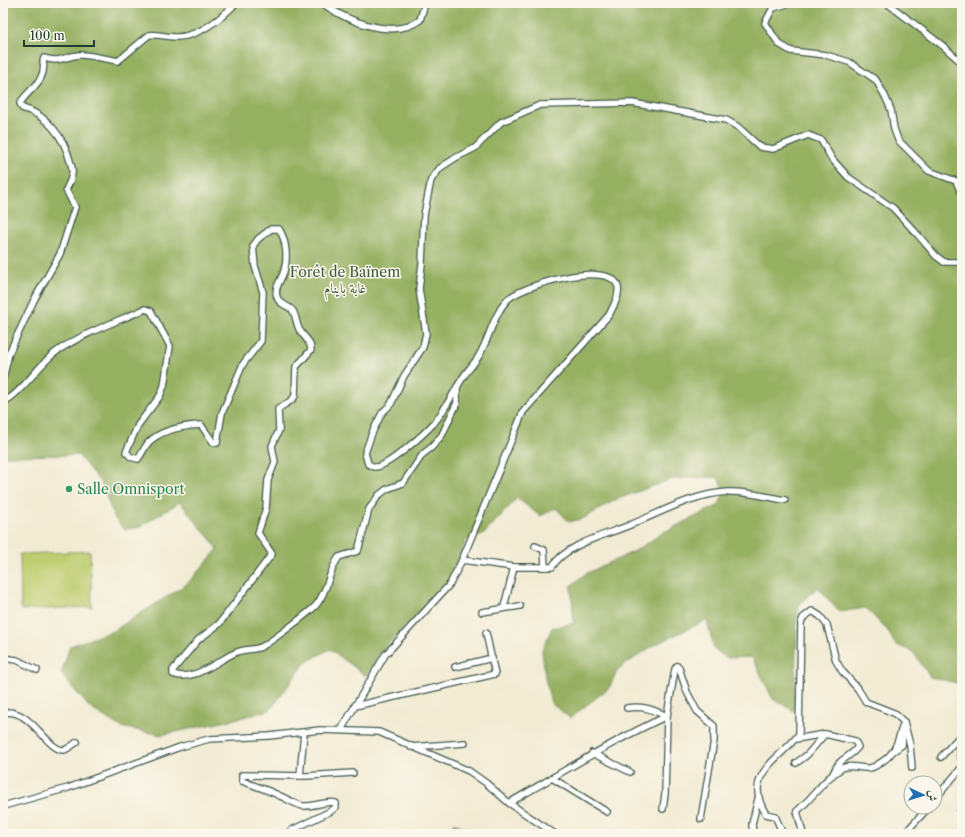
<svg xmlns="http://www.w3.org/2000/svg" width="965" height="837" font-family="'Libre Caslon Text',Amiri,serif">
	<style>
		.green { fill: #becd6f; stroke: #6e8552 }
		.forest { fill: #96b062; stroke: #5a764b }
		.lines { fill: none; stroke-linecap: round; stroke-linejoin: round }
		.minor-casing { stroke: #3f574c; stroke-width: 8 }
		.minor { stroke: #fff; stroke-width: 5.5 }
		.leisure-dot { fill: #2e9e5b; stroke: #fbf7ec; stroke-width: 1.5 }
		.labels { text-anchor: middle; stroke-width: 3; stroke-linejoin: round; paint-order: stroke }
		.park-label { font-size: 14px; fill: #3f5a40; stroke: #fbf7ec }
		.leisure-label { font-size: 14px; fill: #27864d; stroke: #fbf7ec; text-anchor: start }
	</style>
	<rect width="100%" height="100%" fill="#fbf7ec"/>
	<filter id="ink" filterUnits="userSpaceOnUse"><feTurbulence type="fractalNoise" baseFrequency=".025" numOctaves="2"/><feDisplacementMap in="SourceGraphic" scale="8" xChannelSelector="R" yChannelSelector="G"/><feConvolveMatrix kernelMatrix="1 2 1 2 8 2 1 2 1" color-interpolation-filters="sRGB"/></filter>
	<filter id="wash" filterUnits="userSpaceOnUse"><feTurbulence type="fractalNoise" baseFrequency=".012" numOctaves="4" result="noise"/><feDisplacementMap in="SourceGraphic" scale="16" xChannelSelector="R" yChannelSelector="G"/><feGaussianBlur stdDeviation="0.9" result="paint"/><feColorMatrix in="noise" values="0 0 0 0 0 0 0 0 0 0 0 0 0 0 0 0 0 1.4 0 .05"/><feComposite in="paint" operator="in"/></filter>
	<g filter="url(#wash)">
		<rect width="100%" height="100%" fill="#f2ebd4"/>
		<path class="green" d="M 90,551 L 92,607 L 21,610 L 20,554 Z"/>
		<g class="forest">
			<path d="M 3,3 L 962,3 L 962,684 L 930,677 L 913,652 L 895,644 L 888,631 L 866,608 L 839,612 L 818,587 L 799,605 L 797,617 L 794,711 L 773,699 L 752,657 L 727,658 L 714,649 L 707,620 L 654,645 L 618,669 L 609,688 L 570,718 L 551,703 L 545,678 L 542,650 L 552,628 L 574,623 L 571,586 L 585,574 L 635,551 L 664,532 L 719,505 L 724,492 L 718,477 L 672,479 L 615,500 L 584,518 L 569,522 L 556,508 L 540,516 L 517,498 L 483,535 L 466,540 L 449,582 L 381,651 L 366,676 L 330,649 L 306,662 L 270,710 L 227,721 L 161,735 L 121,727 L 90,708 L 61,674 L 70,646 L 113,631 L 187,584 L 218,549 L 180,502 L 138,528 L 124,529 L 115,519 L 101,483 L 78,455 L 3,456 Z"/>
			<path d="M 454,823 L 481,834 L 447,834 Z"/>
		</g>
	</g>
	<g filter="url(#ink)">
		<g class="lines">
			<g class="minor-casing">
				<g id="minor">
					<path d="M 322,3 C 346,21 393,40 420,20 L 425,3"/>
					<path d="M 791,3 L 773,8 L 765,23 L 779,44 L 791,51 L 826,55 L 849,62 L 876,80 L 885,96 L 891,110 L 894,129 L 898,140 L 929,171 L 956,181 L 962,194"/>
					<path d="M 887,3 L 943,46 L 962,63"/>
					<path d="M 3,378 L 9,353 L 34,300 L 60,254 L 75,207 L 66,190 C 68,185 72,179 72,173 C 73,170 71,164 70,161 C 64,137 46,114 22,108 L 20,103 C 30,88 47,81 43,61 L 44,58 C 60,63 64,57 78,55 C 87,54 107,59 118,61 L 149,35 C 158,34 167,37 177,37 C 198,37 222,18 236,3"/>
					<path d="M 3,399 L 7,400 C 25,389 38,365 56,352 C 81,334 116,322 145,309 L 151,311 L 170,346 L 164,386 L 160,396 L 138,425 L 126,452 L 131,457 L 138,459 C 142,454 144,448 148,443 C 160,430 184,426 201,425 L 213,442 L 217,443 L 222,413 L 243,364 L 261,341 L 263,292 L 255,266 L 253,246 L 258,239 L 271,229 L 279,229 C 287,241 288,261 283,274 C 280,281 274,289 277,297 C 279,305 289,305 293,311 C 296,316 296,323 299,329 C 303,337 311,340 311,350 L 296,367 L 295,396 L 292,400 L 278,409 L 279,430 L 272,446 L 275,462 L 268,480 L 266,508 L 258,533 L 272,554 L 219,624 L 198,640 L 173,670 L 173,674 C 194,683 219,659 237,652 C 245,649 254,650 261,647 C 268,644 313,610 317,604 C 328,590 328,572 339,557 L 358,551 L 369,509 L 379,495 L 387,489 L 403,483 L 423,454 L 432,447 L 442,435 L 457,403 L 457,387"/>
					<path d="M 535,546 L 544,550 L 545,567"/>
					<path d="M 462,560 L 523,412 L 609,315 C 613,307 620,296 618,287 C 612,259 521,285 507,300 C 492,317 489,341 477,359 C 472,366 466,372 462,379 C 453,393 445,410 434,423 C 426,432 386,469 374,467 C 372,466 370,465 368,464 L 365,453 L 372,433 L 382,413 L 391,404 L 404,376 L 423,347 L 426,333 L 419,289 L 422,264 L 424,215 L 431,180 L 440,168 L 457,157 L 475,148 L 501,122 L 540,105 L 632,103 L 726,120 L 738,127 L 760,147 L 773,149 L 808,135 L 821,140 L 832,159 L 848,177 L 893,208 L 918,235 L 936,256 L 944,262 L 962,262"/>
					<path d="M 504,607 L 514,567"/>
					<path d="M 482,612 L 520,606"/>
					<path d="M 3,658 L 17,660 L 37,670"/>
					<path d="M 455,667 L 492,658"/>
					<path d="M 355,706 L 495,674 L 486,633"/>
					<path d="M 627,708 C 642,705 653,710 667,716"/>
					<path d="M 3,713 C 30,706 47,751 64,750 C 68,749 73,745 77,742"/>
					<path d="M 904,722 L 910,745 L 912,768"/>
					<path d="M 341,730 L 385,655 L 450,584 L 462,560 L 514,567 L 552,567 C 566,544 606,535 630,525 C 662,512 693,494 728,492 C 747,491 766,497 785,500"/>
					<path d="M 796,739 L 825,734 L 855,741 L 858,747 C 848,760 840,756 833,774"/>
					<path d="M 411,747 L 465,743"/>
					<path d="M 895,750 L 902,745 L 903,730"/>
					<path d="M 592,753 L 630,772"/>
					<path d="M 941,757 L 959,737 L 961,738 L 960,756 L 962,759"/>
					<path d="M 796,763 L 807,755 L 825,734"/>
					<path d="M 300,776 L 304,732"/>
					<path d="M 552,778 L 607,812"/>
					<path d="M 935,799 L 962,767"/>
					<path d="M 509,803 C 561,773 612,741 667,716"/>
					<path d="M 3,806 L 68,788 L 180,747 L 209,739 L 269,736 L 320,730 L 379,732 L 469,771 L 486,783 L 509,803 L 555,834"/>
					<path d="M 663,809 L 665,794 L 667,716 L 675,669 L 677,666 L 679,668 L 687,692 L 697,711 L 714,726 L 714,740 L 701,819"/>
					<path d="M 960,811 L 962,809"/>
					<path d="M 293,834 L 292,830 L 331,811 L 336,807 L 336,803 C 328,800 313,807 303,806 C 294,804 288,799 280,796 C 268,790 255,786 242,781 L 242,775 L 306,776 L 353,773"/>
					<path d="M 753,834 L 752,824 L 758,799"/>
					<path d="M 783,834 L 775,816 L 766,814 C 741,774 780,760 799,734 L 801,623 L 803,618 L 812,611 L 820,616 L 827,625 L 836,661 L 842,671 L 858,689 L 866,702 L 894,713 L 904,722 C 897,740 898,752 880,763 C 876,766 871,769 866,768 C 857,768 850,764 842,768 C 823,779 813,798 797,811 L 803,834"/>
					<path d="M 904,834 L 929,807"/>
				</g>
			</g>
			<use href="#minor" class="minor"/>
		</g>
	</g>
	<circle class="leisure-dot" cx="69" cy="489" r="4"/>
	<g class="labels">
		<g class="park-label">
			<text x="345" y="277">Forêt de Baïnem<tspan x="345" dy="16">غابة باينام</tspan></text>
		</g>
		<g class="leisure-label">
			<text x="77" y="494">Salle Omnisport</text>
		</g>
	</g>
	<rect width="965" height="837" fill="none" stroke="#fbf7ec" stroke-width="16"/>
	<g transform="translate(923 795) rotate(94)"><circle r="19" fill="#fbf7ec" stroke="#a3ada2"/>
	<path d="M0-3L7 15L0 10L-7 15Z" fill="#1f6fb2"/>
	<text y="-6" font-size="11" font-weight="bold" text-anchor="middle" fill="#1f3d34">ش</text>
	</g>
	<path d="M24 40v6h70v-6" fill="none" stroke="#1f3d34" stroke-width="2"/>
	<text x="30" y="40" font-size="12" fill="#1f3d34" stroke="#fbf7ec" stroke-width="3" paint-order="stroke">100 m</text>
</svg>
